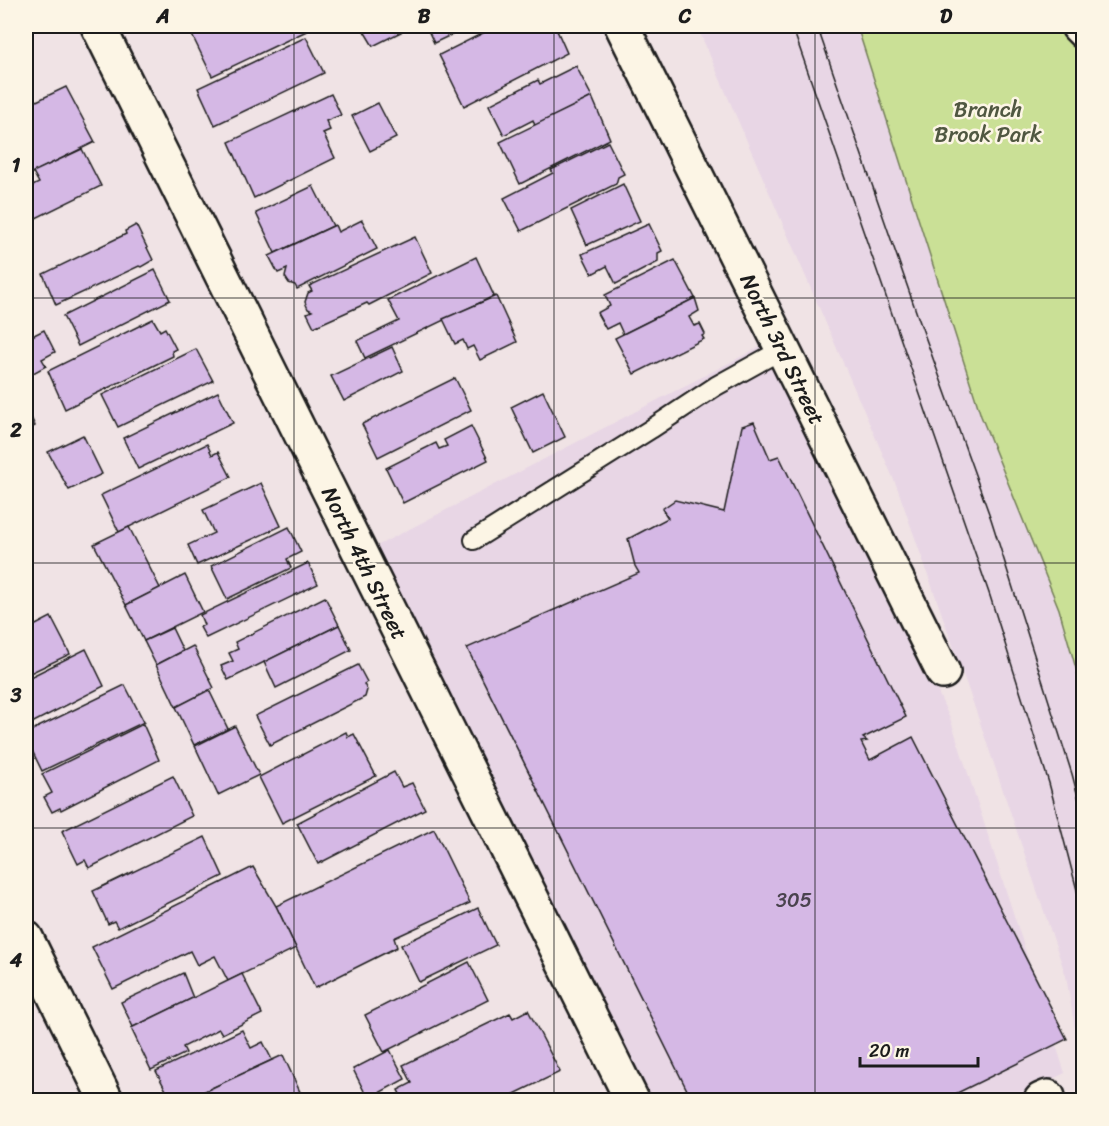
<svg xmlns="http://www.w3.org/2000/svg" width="1109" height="1126" font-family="Sriracha,sans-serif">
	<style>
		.built { fill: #e8d6e5 }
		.green { fill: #cae096; stroke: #737e59; stroke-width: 1.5 }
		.building { fill: #d5b8e5; stroke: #1c1c1c; stroke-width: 1.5 }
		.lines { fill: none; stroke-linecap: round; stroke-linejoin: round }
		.lane-casing { stroke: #1c1c1c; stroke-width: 22 }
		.street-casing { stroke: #1c1c1c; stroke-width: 38 }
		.lane { stroke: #fcf5e5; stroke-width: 18 }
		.street { stroke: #fcf5e5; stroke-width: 33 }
		.tram { stroke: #1c1c1c; stroke-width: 1.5 }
		.grid { fill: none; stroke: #1c1c1c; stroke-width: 1.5; stroke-opacity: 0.55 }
		.labels { text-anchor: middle; stroke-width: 5; stroke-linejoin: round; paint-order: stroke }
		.number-label { font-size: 20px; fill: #4a434e }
		.park-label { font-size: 22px; fill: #505741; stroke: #fcf5e5 }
		.street-label { font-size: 22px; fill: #1c1c1c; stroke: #fcf5e5 }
		.neatline { fill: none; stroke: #1c1c1c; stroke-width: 2 }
		.grid-label { font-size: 20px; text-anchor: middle; font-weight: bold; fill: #1c1c1c }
	</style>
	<rect width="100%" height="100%" fill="#f0e3e5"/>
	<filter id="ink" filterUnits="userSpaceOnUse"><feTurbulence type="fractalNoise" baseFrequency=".0167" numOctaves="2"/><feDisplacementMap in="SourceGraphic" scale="12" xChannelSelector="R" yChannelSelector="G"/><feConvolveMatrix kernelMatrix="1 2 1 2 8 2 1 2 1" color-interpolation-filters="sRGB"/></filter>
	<g filter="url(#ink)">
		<g class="built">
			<path d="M 697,26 L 857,26 L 981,416 L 1059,609 L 1083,693 L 1083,1076 L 1066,976 L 977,714 L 897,487 Z"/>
			<path d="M 777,338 L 951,721 L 1065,1073 L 1010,1100 L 635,1100 L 373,548 Z"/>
		</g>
		<path class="green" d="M 857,26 L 1083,26 L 1083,693 L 1059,609 L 981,416 Z"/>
		<g class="building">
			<path d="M 196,26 L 317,26 L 212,76 L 189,29 Z"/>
			<path d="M 361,26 L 400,26 L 403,31 L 373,46 Z"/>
			<path d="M 426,26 L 470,26 L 434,43 Z"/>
			<path d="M 497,26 L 555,26 L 567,53 L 464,106 L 439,55 Z"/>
			<path d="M 306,37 L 324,73 L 215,125 L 198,88 Z"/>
			<path d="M 576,66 L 592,97 L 535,126 L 533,120 L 504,135 L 489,105 L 538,80 L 540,84 Z"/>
			<path d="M 66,87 L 95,142 L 26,176 L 26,105 L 26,106 Z"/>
			<path d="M 331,94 L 341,115 L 326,121 L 330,130 L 323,133 L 335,158 L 254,198 L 229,142 Z"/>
			<path d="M 592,97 L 610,139 L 520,184 L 500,142 Z"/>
			<path d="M 378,103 L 396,138 L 370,151 L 352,116 Z"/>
			<path d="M 608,142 L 624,174 L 618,177 L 616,184 L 521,231 L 504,198 L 553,173 L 551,170 Z"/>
			<path d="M 82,149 L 101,186 L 28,222 L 26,217 L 26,189 L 39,183 L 33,172 Z"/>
			<path d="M 623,184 L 640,221 L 587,245 L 571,210 Z"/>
			<path d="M 313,186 L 333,226 L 275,253 L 256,213 Z"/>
			<path d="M 362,220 L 377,249 L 297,289 L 295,285 L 289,283 L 285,277 L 287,269 L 278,273 L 269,256 L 333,226 L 335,225 L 338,232 Z"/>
			<path d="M 649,224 L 662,251 L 658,253 L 658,262 L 616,284 L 607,266 L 592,274 L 582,254 Z"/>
			<path d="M 136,225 L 153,260 L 141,267 L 139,266 L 56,305 L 43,274 L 126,234 L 125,231 Z"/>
			<path d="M 415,237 L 432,273 L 369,305 L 367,303 L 314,327 L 307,313 L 312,311 L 308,309 L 305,302 L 308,293 L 312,291 L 309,286 Z"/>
			<path d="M 476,257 L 494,296 L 365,358 L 357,341 L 399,321 L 388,300 Z"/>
			<path d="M 675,260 L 695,298 L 623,334 L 618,323 L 606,329 L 597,313 L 610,306 L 605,295 Z"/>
			<path d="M 155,270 L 170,300 L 78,346 L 63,316 Z"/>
			<path d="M 496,296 L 517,342 L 480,360 L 473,346 L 467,349 L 463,340 L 455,344 L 443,319 Z"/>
			<path d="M 695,298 L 699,311 L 689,317 L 694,326 L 700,324 L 705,334 L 702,336 L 704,339 L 634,374 L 615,338 Z"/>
			<path d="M 153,319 L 160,331 L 165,328 L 176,349 L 172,351 L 173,356 L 65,409 L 48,371 Z"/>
			<path d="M 44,330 L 55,352 L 42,359 L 46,366 L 26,377 L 26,339 Z"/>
			<path d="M 392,347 L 403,371 L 344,401 L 331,376 Z"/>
			<path d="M 196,349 L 213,381 L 118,427 L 102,395 Z"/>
			<path d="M 455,378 L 471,410 L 378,457 L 362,424 Z"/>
			<path d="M 543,391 L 565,437 L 533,453 L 511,407 Z"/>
			<path d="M 218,392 L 233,423 L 138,469 L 123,438 Z"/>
			<path d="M 26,407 L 35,426 L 26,431 Z"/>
			<path d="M 754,422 L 770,459 L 779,456 L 906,717 L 863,738 L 867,741 L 861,742 L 870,760 L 913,737 L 1067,1039 L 943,1100 L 692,1100 L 467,648 L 639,573 L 635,566 L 628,539 L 668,518 L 662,509 L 675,500 L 724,512 L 742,426 Z"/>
			<path d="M 471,426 L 488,460 L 403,503 L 386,468 L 436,443 L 439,449 L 447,446 L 444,440 Z"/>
			<path d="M 83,435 L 102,474 L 69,490 L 48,452 Z"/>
			<path d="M 207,444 L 212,455 L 218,452 L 231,477 L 119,532 L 101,495 Z"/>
			<path d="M 261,483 L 281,526 L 197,565 L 188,545 L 214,533 L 203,510 Z"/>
			<path d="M 129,527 L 160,588 L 126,605 L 94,544 Z"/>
			<path d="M 289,527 L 301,552 L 287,559 L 291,568 L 227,599 L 211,566 Z"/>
			<path d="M 308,563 L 318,584 L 206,638 L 200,627 L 204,625 L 200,615 Z"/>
			<path d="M 185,575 L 203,612 L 144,641 L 126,605 Z"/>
			<path d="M 325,597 L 339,625 L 228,680 L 221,666 L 233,661 L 229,653 L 238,649 L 235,642 Z"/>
			<path d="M 51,617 L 70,654 L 26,675 L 26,630 Z"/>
			<path d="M 339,625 L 351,650 L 276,688 L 264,662 Z"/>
			<path d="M 172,628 L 183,651 L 156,665 L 144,641 Z"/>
			<path d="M 193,646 L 214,688 L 176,707 L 156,665 Z"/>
			<path d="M 86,649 L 104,686 L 26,726 L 26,679 Z"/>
			<path d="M 358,665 L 367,682 L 364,684 L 367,690 L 365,697 L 270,745 L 255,716 Z"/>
			<path d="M 125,685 L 144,722 L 42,771 L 26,738 L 26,733 Z"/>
			<path d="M 209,690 L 228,729 L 194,745 L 176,707 Z"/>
			<path d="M 143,724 L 159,760 L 61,810 L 60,808 L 52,812 L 44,797 L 52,793 L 42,774 Z"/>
			<path d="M 235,726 L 259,775 L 218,795 L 195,746 Z"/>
			<path d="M 346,732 L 348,737 L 354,734 L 376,776 L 282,823 L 259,777 Z"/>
			<path d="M 394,772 L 402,787 L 412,783 L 425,809 L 318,864 L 297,823 Z"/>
			<path d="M 173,776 L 192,816 L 89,868 L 85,860 L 78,864 L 62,831 Z"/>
			<path d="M 434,829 L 470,903 L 394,938 L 397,947 L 315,988 L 276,906 Z"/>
			<path d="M 205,837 L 223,876 L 118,928 L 114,921 L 108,924 L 93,891 Z"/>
			<path d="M 253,867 L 276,906 L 296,948 L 228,981 L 215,956 L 197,965 L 190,951 L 113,989 L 92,947 Z"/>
			<path d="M 478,908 L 496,945 L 419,982 L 401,945 Z"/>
			<path d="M 469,962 L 488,1000 L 384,1052 L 365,1015 Z"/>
			<path d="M 183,973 L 193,998 L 133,1027 L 121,1002 Z"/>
			<path d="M 242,974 L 262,1014 L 222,1034 L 219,1029 L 183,1047 L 186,1053 L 151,1070 L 131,1028 Z"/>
			<path d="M 528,1010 L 560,1072 L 502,1100 L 403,1100 L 398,1090 L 412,1083 L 403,1065 L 510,1013 L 513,1018 Z"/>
			<path d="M 242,1030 L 251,1048 L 263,1042 L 272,1060 L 186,1100 L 171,1100 L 156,1071 Z"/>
			<path d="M 390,1050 L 405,1079 L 368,1099 L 353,1069 Z"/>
			<path d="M 283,1055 L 300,1092 L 283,1100 L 186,1100 Z"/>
		</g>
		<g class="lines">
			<g class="lane-casing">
				<path id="lane" d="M 474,540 L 651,429 L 716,386 L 783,349"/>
			</g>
			<g class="street-casing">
				<g id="street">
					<path d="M 98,26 L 632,1100"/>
					<path d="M 622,26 L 943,672"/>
					<path d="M 1078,26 L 1084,32"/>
					<path d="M 26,938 L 106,1100"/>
					<path d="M 1041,1100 L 1048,1097"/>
				</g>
			</g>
			<use href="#lane" class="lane"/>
			<use href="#street" class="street"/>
			<g class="tram">
				<path d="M 792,26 L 990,596 L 1049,783 L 1084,917"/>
				<path d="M 817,26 L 918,317 L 991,519 L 1072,774 L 1084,819"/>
			</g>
		</g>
	</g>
	<path class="grid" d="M 294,26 L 294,1100M 554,26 L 554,1100M 815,26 L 815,1100M 26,298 L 1084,298M 26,563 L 1084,563M 26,828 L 1084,828"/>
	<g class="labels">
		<g class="number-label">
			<text x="794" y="907">305</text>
		</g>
		<g class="park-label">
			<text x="988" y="117">Branch<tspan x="988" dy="25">Brook Park</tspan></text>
		</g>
		<g class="street-label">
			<text transform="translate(783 349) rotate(64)" y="8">North 3rd Street</text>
			<text transform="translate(365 563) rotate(64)" y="8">North 4th Street</text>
		</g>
	</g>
	<rect width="1109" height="1126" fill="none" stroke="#fcf5e5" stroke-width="66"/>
	<path d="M860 1057v9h118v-9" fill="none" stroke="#1c1c1c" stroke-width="3"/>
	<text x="869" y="1057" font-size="18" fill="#1c1c1c" stroke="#fcf5e5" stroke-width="4.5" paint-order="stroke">20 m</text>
	<rect x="33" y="33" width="1043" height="1060" class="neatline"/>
	<g class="grid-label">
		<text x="163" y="23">A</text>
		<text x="424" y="23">B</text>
		<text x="685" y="23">C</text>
		<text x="946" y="23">D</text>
		<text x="16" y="172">1</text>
		<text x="16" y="437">2</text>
		<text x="16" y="702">3</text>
		<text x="16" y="967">4</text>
	</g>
</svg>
